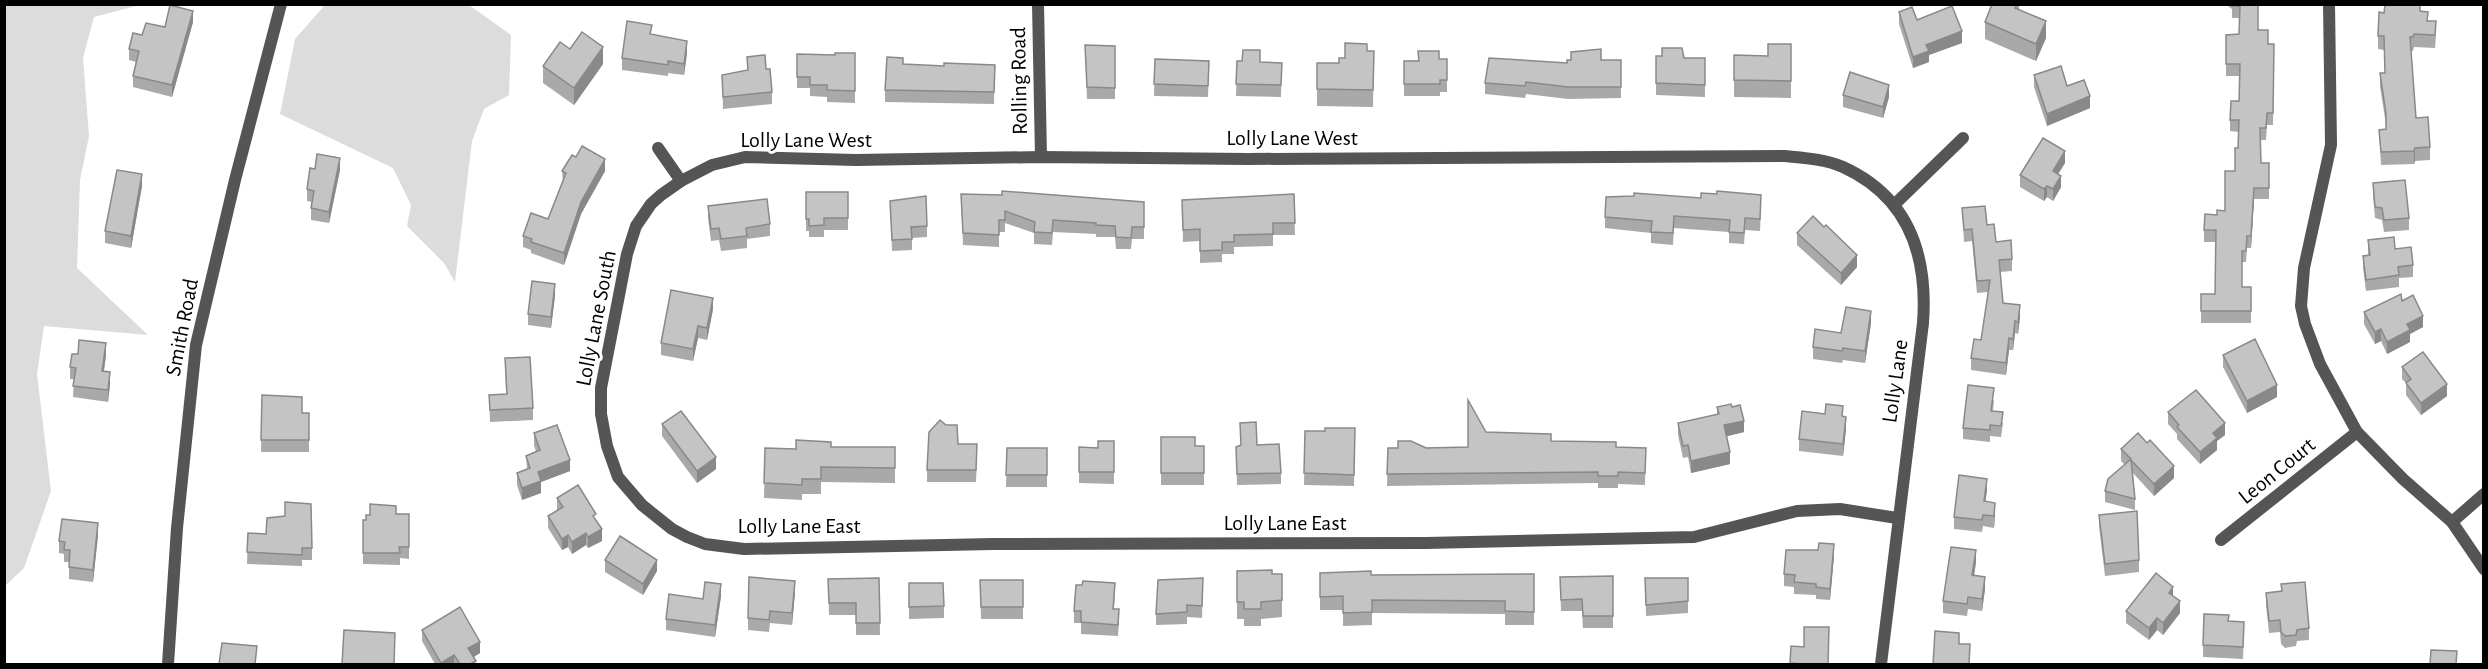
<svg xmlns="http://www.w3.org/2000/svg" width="2488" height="669" font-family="'Alegreya Sans',sans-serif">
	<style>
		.green { fill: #dcdcdc }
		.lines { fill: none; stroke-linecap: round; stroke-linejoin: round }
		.minor { stroke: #555; stroke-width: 12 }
		.tertiary { stroke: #555; stroke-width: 12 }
		.wall { fill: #a9a9a9 }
		.shaded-wall { fill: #898989 }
		.building { fill: #c4c4c4; stroke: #898989; stroke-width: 1.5 }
		.labels { text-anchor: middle; stroke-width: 6; stroke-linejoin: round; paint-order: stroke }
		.street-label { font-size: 22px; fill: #000; stroke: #fff }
	</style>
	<rect width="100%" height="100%" fill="#fff"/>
	<g class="green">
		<path d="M 5,4 L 140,5 L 94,17 L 83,58 L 89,136 L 80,180 L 77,268 L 148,335 L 44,326 L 37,374 L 51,491 L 24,568 L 5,586 Z"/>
		<path d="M 325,5 L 469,5 L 511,35 L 509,95 L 484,109 L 472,141 L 455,282 L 444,263 L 407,226 L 411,205 L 393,168 L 280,114 L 295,39 Z"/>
	</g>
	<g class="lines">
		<g class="minor">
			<path d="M 1038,4 L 1041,157"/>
			<path d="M 2329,4 L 2331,145 L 2304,268 L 2301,306 L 2305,324 L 2320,364 L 2357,432 L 2403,479 L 2452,522 L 2484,569"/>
			<path d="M 658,148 L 681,181"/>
			<path d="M 1895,204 L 1963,138"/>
			<path d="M 2452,522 L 2484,494"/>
			<path d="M 2221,540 L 2357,432"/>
			<path d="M 1881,664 L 1923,323 C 1928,255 1909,197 1843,167 C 1825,159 1804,158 1784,156 L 1248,159 L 1041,157 L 856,160 L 745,157 L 712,165 L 681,181 L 661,195 L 651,204 L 636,226 L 627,254 L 601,388 L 601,414 L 607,446 L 618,477 L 642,505 L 672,529 L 687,537 L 705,544 L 744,549 L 993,544 L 1426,543 L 1694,537 L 1797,511 L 1840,509 L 1897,518"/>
		</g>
		<path class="tertiary" d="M 168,664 L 177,528 L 196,345 L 235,180 L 281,4"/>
	</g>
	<g class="wall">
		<path d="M 2019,4 L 2019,10 L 2046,38 L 2036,61 L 1985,39 L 1985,22 Z"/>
		<path d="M 2225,4 L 2266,4 L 2258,5 L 2258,30 L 2268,44 L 2274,44 L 2273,125 L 2267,125 L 2266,140 L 2261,140 L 2261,163 L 2269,163 L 2269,199 L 2254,199 L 2251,248 L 2247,248 L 2246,262 L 2242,262 L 2242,287 L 2251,287 L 2251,323 L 2201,323 L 2201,294 L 2215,294 L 2216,242 L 2204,242 L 2204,230 L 2217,215 L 2225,211 L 2235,171 L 2238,148 L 2239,132 L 2230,131 L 2230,120 L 2239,101 L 2240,76 L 2226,76 L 2226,35 L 2239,34 L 2239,18 L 2232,18 L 2232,9 Z"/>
		<path d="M 2420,11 L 2428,21 L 2436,35 L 2435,48 L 2414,47 L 2413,51 L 2411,51 L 2416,118 L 2430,147 L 2430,160 L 2415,161 L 2414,164 L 2381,165 L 2379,130 L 2386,129 L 2386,125 L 2380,86 L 2380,73 L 2385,73 L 2384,50 L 2378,49 L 2378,36 Z"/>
		<path d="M 1899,12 L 1917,20 L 1962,43 L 1929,55 L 1929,62 L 1913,68 L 1899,24 Z"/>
		<path d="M 193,22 L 172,97 L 133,87 L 133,76 L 136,62 L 129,60 L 129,49 L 142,35 L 165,27 Z"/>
		<path d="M 652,34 L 687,53 L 684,75 L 668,73 L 668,76 L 622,70 L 622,58 Z"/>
		<path d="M 1791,44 L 1791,98 L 1734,97 L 1734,55 L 1768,56 Z"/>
		<path d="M 1085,45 L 1115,46 L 1115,99 L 1087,99 Z"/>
		<path d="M 570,49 L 603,64 L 574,105 L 543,83 L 543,66 Z"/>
		<path d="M 1367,51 L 1374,51 L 1373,107 L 1317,106 L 1317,63 L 1339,63 L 1345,58 Z"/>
		<path d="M 855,53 L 855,103 L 827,102 L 827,97 L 810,96 L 810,88 L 797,88 L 797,54 L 835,55 Z"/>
		<path d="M 1656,56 L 1684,58 L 1705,58 L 1705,97 L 1656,95 Z"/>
		<path d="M 747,57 L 766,69 L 772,92 L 772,104 L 723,109 L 722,75 L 748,70 Z"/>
		<path d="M 1155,59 L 1209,61 L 1208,97 L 1154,96 Z"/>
		<path d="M 1439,59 L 1447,59 L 1447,92 L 1440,92 L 1440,96 L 1404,96 L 1404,61 Z"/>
		<path d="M 1601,60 L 1621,60 L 1621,98 L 1568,99 L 1526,94 L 1525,98 L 1485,94 L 1485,83 L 1567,63 Z"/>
		<path d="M 1237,61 L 1282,63 L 1281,97 L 1236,96 Z"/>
		<path d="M 903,64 L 944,66 L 995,65 L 994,104 L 885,102 L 885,90 Z"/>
		<path d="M 2034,75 L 2067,86 L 2090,108 L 2047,126 L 2034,87 Z"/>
		<path d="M 1843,95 L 1889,97 L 1883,118 L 1843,107 Z"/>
		<path d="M 576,157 L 605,171 L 581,214 L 564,265 L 531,253 L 531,250 L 523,247 L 523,236 L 548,219 L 563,182 L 562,171 Z"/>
		<path d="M 2065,163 L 2058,174 L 2061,187 L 2053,201 L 2047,197 L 2044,201 L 2020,187 L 2020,175 Z"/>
		<path d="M 340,170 L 329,223 L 311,220 L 311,208 L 312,202 L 307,201 L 307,189 Z"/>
		<path d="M 2373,183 L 2409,218 L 2409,230 L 2384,232 L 2382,220 L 2375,218 L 2373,195 Z"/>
		<path d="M 142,186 L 131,248 L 105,243 L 105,231 Z"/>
		<path d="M 806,192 L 848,192 L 848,230 L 824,230 L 824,237 L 809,237 L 809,231 L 806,231 Z"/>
		<path d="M 961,194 L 1144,202 L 1144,239 L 1132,239 L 1131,249 L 1116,249 L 1115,237 L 1096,237 L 1096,234 L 1053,232 L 1052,245 L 1034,244 L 1034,233 L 1005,223 L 1005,232 L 999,232 L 999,247 L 963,245 Z"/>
		<path d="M 1294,194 L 1295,235 L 1273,235 L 1273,246 L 1234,247 L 1234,254 L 1222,254 L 1222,262 L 1200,263 L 1200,241 L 1183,242 L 1182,200 Z"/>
		<path d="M 890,201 L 927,226 L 927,237 L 912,238 L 912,250 L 892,251 Z"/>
		<path d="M 708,206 L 770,224 L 770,236 L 747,239 L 747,248 L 721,251 L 719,240 L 711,241 L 708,218 Z"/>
		<path d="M 1761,207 L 1760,231 L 1745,230 L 1744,244 L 1729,243 L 1729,232 L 1674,228 L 1673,245 L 1651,243 L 1651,233 L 1605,228 L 1605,217 Z"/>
		<path d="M 1962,208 L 1987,225 L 1996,242 L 2012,259 L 2012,271 L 2000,272 L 2003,303 L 2020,317 L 2018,334 L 2015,333 L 2013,350 L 2009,350 L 2006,375 L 1971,370 L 1971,358 L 1981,340 L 1988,292 L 1977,293 L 1972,241 L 1964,242 Z"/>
		<path d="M 1797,233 L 1857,267 L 1841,285 L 1797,245 Z"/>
		<path d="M 2368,240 L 2395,249 L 2413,265 L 2413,277 L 2399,278 L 2399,287 L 2366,291 L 2363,268 L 2363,256 L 2368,255 Z"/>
		<path d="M 555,296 L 551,328 L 528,325 L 528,314 Z"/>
		<path d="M 2402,301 L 2423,327 L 2410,334 L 2410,342 L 2387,354 L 2381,341 L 2375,344 L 2364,324 L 2364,312 Z"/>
		<path d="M 713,309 L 707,340 L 698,338 L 693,361 L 661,355 L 661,343 Z"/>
		<path d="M 1871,323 L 1865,363 L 1843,360 L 1842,363 L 1813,359 L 1813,347 L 1841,333 Z"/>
		<path d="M 78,354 L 106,355 L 104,371 L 110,384 L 108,402 L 73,397 L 74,379 L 70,379 L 70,367 Z"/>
		<path d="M 2223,355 L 2277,397 L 2247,413 L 2223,367 Z"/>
		<path d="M 505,358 L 533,408 L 533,420 L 490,422 L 489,395 L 506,394 Z"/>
		<path d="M 2402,367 L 2447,396 L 2421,415 L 2406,395 L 2406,383 L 2402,379 Z"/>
		<path d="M 262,395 L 302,413 L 309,413 L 309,452 L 261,452 Z"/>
		<path d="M 1994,400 L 1993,411 L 2003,423 L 2001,437 L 1990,436 L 1990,442 L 1963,439 L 1963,428 Z"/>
		<path d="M 1717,407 L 1744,432 L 1727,436 L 1730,464 L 1691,473 L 1688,457 L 1683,458 L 1678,435 L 1678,423 L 1717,414 Z"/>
		<path d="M 2168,412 L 2225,435 L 2217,441 L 2217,450 L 2200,464 L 2177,439 L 2177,434 L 2168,424 Z"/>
		<path d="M 1843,416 L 1846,429 L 1843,456 L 1799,451 L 1799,439 Z"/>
		<path d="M 1240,423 L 1257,445 L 1281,473 L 1281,484 L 1237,485 L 1236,447 L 1241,445 Z"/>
		<path d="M 662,424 L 716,469 L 697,483 L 662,436 Z"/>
		<path d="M 1355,428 L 1354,486 L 1304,485 L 1305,431 L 1325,431 Z"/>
		<path d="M 1486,432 L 1551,441 L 1616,447 L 1646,448 L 1645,485 L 1618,484 L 1618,488 L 1598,488 L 1598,483 L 1387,486 L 1388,448 L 1468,447 Z"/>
		<path d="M 534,433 L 570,471 L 541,482 L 541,493 L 522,500 L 517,485 L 517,473 L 527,469 L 526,456 L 536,452 L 534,445 Z"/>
		<path d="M 1161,437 L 1195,446 L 1204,446 L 1204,485 L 1161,485 Z"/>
		<path d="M 1114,441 L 1114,484 L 1079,483 L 1079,447 L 1098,448 Z"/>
		<path d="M 2147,443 L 2174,478 L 2154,496 L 2133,473 L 2135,499 L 2135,510 L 2105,502 L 2105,491 L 2125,465 L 2121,461 L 2121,449 Z"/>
		<path d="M 958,444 L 977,456 L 976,482 L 927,482 L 927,470 Z"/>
		<path d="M 831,447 L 895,447 L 895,483 L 821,482 L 821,494 L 802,494 L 802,500 L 764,498 L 765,448 L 796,449 Z"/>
		<path d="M 1007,448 L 1047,448 L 1047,487 L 1006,487 Z"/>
		<path d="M 1987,490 L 1985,501 L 1995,514 L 1994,528 L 1983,526 L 1982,532 L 1954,529 L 1954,517 Z"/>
		<path d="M 557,498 L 596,520 L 602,541 L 588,548 L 586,545 L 572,554 L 568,547 L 562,550 L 548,528 L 548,516 L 557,510 Z"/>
		<path d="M 396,514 L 409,514 L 409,559 L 400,558 L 400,565 L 363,564 L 363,520 Z"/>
		<path d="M 2099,515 L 2139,560 L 2139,572 L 2105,576 L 2099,526 Z"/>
		<path d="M 248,533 L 312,548 L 312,560 L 302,560 L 302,566 L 247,564 Z"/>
		<path d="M 98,535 L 93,582 L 69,579 L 69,562 L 64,562 L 64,554 L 59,553 L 59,541 Z"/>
		<path d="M 1818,550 L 1834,556 L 1830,600 L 1816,599 L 1816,595 L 1794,594 L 1794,587 L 1784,586 L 1784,574 Z"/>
		<path d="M 605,560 L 657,571 L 643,595 L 605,572 Z"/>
		<path d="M 1976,562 L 1974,576 L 1985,589 L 1982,611 L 1968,609 L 1967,616 L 1943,613 L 1943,601 Z"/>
		<path d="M 1237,571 L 1272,574 L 1282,574 L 1282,617 L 1261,619 L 1261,626 L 1244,626 L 1244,619 L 1237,619 Z"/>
		<path d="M 1320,573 L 1371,575 L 1406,576 L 1534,574 L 1534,625 L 1505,625 L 1505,614 L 1372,613 L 1372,625 L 1343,626 L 1343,610 L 1320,610 Z"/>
		<path d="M 1613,576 L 1613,628 L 1583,628 L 1582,611 L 1561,611 L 1560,577 Z"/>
		<path d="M 879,578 L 880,635 L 856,635 L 856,615 L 829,615 L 828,579 Z"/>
		<path d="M 1203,578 L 1202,618 L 1187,617 L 1187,624 L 1156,625 L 1156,614 Z"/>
		<path d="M 1645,578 L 1688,578 L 1688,613 L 1646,616 Z"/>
		<path d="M 980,580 L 1023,580 L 1023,619 L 981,619 Z"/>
		<path d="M 909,583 L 944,606 L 944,618 L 909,619 Z"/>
		<path d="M 2281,584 L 2309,628 L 2309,640 L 2297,641 L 2296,646 L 2285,648 L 2281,644 L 2280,632 L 2269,633 L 2266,605 L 2266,593 L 2281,591 Z"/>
		<path d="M 795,592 L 792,625 L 770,623 L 769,632 L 748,630 L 748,618 Z"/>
		<path d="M 1115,594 L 1114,609 L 1119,621 L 1118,636 L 1081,634 L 1081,623 L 1074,623 L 1074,611 Z"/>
		<path d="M 721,596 L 715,637 L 666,630 L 666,619 L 703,599 Z"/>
		<path d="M 2173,596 L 2180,613 L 2163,635 L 2157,630 L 2149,640 L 2126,623 L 2126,611 Z"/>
		<path d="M 422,630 L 480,653 L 474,657 L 476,664 L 435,664 L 422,641 Z"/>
		<path d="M 2244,634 L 2243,659 L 2203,657 L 2203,645 Z"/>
	</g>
	<g class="shaded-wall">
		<path d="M 193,11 L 193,22 L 172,97 L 172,85 Z"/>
		<path d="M 2046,21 L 2046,38 L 2036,61 L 2036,44 Z"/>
		<path d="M 1962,31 L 1962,43 L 1929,55 L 1929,62 L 1913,68 L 1913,57 L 1926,45 Z"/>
		<path d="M 687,41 L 687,53 L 684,75 L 684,64 Z"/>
		<path d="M 603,47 L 603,64 L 574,105 L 574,88 Z"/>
		<path d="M 1889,85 L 1889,97 L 1883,118 L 1883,107 Z"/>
		<path d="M 2090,96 L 2090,108 L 2047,126 L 2047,114 Z"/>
		<path d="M 2415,148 L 2415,161 L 2414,164 L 2414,151 Z"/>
		<path d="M 2065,151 L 2065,163 L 2053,182 L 2053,171 Z"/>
		<path d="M 340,158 L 340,170 L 329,223 L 329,212 Z"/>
		<path d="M 605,159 L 605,171 L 581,214 L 564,265 L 564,253 L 581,202 Z"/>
		<path d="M 142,174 L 142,186 L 131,248 L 131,236 Z"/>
		<path d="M 2061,176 L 2061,187 L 2053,201 L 2053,189 Z"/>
		<path d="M 2047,186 L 2047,197 L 2044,201 L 2044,189 Z"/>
		<path d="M 2254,188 L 2254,199 L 2251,248 L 2251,236 Z"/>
		<path d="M 1857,255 L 1857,267 L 1841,285 L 1841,273 Z"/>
		<path d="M 555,284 L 555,296 L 551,328 L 551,317 Z"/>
		<path d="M 713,298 L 713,309 L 707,340 L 707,328 Z"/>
		<path d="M 2020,305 L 2020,317 L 2018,334 L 2018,322 Z"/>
		<path d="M 1871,311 L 1871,323 L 1865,363 L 1865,351 Z"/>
		<path d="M 2423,316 L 2423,327 L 2410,334 L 2410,342 L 2387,354 L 2387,342 L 2407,324 Z"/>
		<path d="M 2015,321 L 2015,333 L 2013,350 L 2013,339 Z"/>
		<path d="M 698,326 L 698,338 L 693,361 L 693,349 Z"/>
		<path d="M 2381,329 L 2381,341 L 2375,344 L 2375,332 Z"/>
		<path d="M 2009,338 L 2009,350 L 2006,375 L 2006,363 Z"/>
		<path d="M 106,343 L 106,355 L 102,383 L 102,371 Z"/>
		<path d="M 110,372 L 110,384 L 108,402 L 108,390 Z"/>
		<path d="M 2447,384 L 2447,396 L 2421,415 L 2421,403 Z"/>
		<path d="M 2277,385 L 2277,397 L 2247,413 L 2247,401 Z"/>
		<path d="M 1846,417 L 1846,429 L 1843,456 L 1843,444 Z"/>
		<path d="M 1744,421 L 1744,432 L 1724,437 L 1724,425 Z"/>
		<path d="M 2225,423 L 2225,435 L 2217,441 L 2217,450 L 2200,464 L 2200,452 L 2213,433 Z"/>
		<path d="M 1730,452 L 1730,464 L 1691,473 L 1691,461 Z"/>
		<path d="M 716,457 L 716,469 L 697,483 L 697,471 Z"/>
		<path d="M 570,460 L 570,471 L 541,482 L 541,493 L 522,500 L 522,488 L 538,472 Z"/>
		<path d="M 2174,466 L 2174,478 L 2154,496 L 2154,484 Z"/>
		<path d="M 1987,479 L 1987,490 L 1984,513 L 1984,501 Z"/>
		<path d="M 1995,503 L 1995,514 L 1994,528 L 1994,516 Z"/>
		<path d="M 98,523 L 98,535 L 93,582 L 93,570 Z"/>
		<path d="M 602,529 L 602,541 L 588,548 L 588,537 Z"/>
		<path d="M 586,533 L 586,545 L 572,554 L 572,542 Z"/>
		<path d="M 568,535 L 568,547 L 562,550 L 562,539 Z"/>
		<path d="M 1834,544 L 1834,556 L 1830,600 L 1830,589 Z"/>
		<path d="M 1976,550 L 1976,562 L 1972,587 L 1972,575 Z"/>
		<path d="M 657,560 L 657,571 L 643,595 L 643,584 Z"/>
		<path d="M 1985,577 L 1985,589 L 1982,611 L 1982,599 Z"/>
		<path d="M 795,581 L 795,592 L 792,625 L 792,613 Z"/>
		<path d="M 721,584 L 721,596 L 715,637 L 715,625 Z"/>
		<path d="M 2173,587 L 2173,599 L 2169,593 Z"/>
		<path d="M 2180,601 L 2180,613 L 2163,635 L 2163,623 Z"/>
		<path d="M 2157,618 L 2157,630 L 2149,640 L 2149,628 Z"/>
		<path d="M 480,642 L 480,653 L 468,660 L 468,648 Z"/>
		<path d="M 454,655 L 454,664 L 441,664 L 441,663 Z"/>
	</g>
	<g class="building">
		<path d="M 1992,4 L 2017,4 L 2015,8 L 2046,21 L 2036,44 L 1985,22 Z"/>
		<path d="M 2232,4 L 2258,4 L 2258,30 L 2268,30 L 2268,44 L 2274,44 L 2273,113 L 2267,113 L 2266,128 L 2260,128 L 2261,163 L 2269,163 L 2269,188 L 2254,188 L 2251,236 L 2247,236 L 2246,251 L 2242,251 L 2242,287 L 2251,287 L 2251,311 L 2201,311 L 2201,294 L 2215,294 L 2216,230 L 2204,230 L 2205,214 L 2217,215 L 2217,210 L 2225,211 L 2225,171 L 2235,171 L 2235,148 L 2238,148 L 2239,120 L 2230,120 L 2231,101 L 2239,101 L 2240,64 L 2226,64 L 2226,35 L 2239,34 L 2240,6 L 2232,6 Z"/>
		<path d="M 2385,4 L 2420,4 L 2420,11 L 2428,12 L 2427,21 L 2436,21 L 2435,35 L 2414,34 L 2413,37 L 2410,37 L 2416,118 L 2428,117 L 2430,147 L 2415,148 L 2414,151 L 2381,152 L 2379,130 L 2386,129 L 2386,114 L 2380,73 L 2385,73 L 2384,36 L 2378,36 L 2379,12 L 2384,13 Z"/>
		<path d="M 170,5 L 193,11 L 172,85 L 133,76 L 139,51 L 129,49 L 133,33 L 142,35 L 146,23 L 165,27 Z"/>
		<path d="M 1952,6 L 1962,31 L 1926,45 L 1929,51 L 1913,57 L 1899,12 L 1912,7 L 1917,20 Z"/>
		<path d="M 627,21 L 652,25 L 650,34 L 687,41 L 684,64 L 668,61 L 668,65 L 622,58 Z"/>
		<path d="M 582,32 L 603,47 L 574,88 L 543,66 L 560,42 L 570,49 Z"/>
		<path d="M 1345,43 L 1367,44 L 1367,51 L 1374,51 L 1373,90 L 1317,89 L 1317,63 L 1339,63 L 1339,58 L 1345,58 Z"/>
		<path d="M 1768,44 L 1791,44 L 1791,81 L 1734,80 L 1734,55 L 1768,56 Z"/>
		<path d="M 1085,45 L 1115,46 L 1115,88 L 1087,87 Z"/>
		<path d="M 1662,48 L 1682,48 L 1684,58 L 1705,58 L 1705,85 L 1656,83 L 1656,56 L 1662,56 Z"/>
		<path d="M 1601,49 L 1601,60 L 1621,60 L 1621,87 L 1568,87 L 1526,82 L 1525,86 L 1485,83 L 1489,58 L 1567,63 L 1567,60 L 1571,60 L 1571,52 Z"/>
		<path d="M 1243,50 L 1260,50 L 1260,62 L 1282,63 L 1281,85 L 1236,84 L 1237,61 L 1242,61 Z"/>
		<path d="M 1418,51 L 1439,51 L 1439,59 L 1447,59 L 1447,80 L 1440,80 L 1440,84 L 1404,84 L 1404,61 L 1419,61 Z"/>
		<path d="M 835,53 L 855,53 L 855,91 L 827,90 L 827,85 L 810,85 L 810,77 L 797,77 L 797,54 L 835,55 Z"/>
		<path d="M 765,55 L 766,69 L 770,69 L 772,92 L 723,97 L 722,75 L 748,70 L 747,57 Z"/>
		<path d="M 887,57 L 903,58 L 903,64 L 944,66 L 944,63 L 995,65 L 994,92 L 885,90 Z"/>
		<path d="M 1155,59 L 1209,61 L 1208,86 L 1154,84 Z"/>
		<path d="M 2061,66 L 2067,86 L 2084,80 L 2090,96 L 2047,114 L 2034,75 Z"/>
		<path d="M 1850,72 L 1889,85 L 1883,107 L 1843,95 Z"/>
		<path d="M 2043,138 L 2065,151 L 2053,171 L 2061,176 L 2053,189 L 2047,186 L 2044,189 L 2020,175 Z"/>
		<path d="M 582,146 L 605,159 L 581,202 L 564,253 L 531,242 L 532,239 L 523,236 L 531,213 L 548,219 L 566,173 L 562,171 L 572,155 L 576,157 Z"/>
		<path d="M 317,154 L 340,158 L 329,212 L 311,208 L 314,191 L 307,189 L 310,168 L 315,169 Z"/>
		<path d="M 117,170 L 142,174 L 131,236 L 105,231 Z"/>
		<path d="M 2405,180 L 2409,218 L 2384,220 L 2382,208 L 2375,207 L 2373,183 Z"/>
		<path d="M 1002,191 L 1144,202 L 1144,227 L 1132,227 L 1131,238 L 1116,237 L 1115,226 L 1096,225 L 1096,223 L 1053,220 L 1052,233 L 1034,232 L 1035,222 L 1005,211 L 1005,220 L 999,220 L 999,235 L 963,233 L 961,194 L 1002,195 Z"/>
		<path d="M 1717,191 L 1761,195 L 1760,219 L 1745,218 L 1744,233 L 1729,232 L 1730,220 L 1674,216 L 1673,233 L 1651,232 L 1652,221 L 1605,217 L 1606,197 L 1634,196 L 1634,193 L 1701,198 L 1701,193 L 1717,194 Z"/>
		<path d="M 806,192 L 848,192 L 848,218 L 824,218 L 824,225 L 809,226 L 809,219 L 806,219 Z"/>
		<path d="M 1294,194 L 1295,223 L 1273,223 L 1273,234 L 1234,235 L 1234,242 L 1222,242 L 1222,250 L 1200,251 L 1200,229 L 1183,230 L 1182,200 Z"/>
		<path d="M 926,196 L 927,226 L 911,227 L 912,239 L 892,240 L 890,201 Z"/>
		<path d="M 767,199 L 770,224 L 746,228 L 747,236 L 721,239 L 719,228 L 711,229 L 708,206 Z"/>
		<path d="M 1985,206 L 1987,225 L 1994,224 L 1996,242 L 2011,240 L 2012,259 L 1999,260 L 2003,303 L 2020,305 L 2018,322 L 2015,321 L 2013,339 L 2009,338 L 2006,363 L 1971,358 L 1974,339 L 1981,340 L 1990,280 L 1977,281 L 1972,229 L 1964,230 L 1962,208 Z"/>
		<path d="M 1813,216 L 1824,227 L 1826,225 L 1857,255 L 1841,273 L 1797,233 Z"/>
		<path d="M 2394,237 L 2395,249 L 2411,247 L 2413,265 L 2398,267 L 2399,275 L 2366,280 L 2363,256 L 2370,255 L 2368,240 Z"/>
		<path d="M 532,281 L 555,284 L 551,317 L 528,314 Z"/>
		<path d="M 671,290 L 713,298 L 707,328 L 698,326 L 693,349 L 661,343 Z"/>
		<path d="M 2401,294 L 2402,301 L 2413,295 L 2423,316 L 2407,324 L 2410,330 L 2387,342 L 2381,329 L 2375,332 L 2364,312 Z"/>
		<path d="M 1846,307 L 1871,311 L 1865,351 L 1843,348 L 1842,351 L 1813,347 L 1815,329 L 1841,333 Z"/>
		<path d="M 2255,339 L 2277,385 L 2247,401 L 2223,355 Z"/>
		<path d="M 79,340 L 106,343 L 102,371 L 110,372 L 108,390 L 73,386 L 76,368 L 70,367 L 72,354 L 78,354 Z"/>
		<path d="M 2423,352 L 2447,384 L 2421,403 L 2406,383 L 2411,379 L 2402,367 Z"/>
		<path d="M 530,357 L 533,408 L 490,410 L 489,395 L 507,394 L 505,358 Z"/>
		<rect x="2483" y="384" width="1" height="33"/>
		<path d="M 1968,385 L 1994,388 L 1991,411 L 2003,412 L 2001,426 L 1990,425 L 1990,430 L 1963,428 Z"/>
		<path d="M 2196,390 L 2225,423 L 2213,433 L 2217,438 L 2200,452 L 2177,427 L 2179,425 L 2168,412 Z"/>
		<path d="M 262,395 L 302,397 L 302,413 L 309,413 L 309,440 L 261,440 Z"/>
		<path d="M 1468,400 L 1486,432 L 1551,434 L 1551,441 L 1616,442 L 1616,447 L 1646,448 L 1645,473 L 1618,472 L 1618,476 L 1598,476 L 1598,472 L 1387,474 L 1388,448 L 1398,448 L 1398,441 L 1411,441 L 1426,448 L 1468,447 Z"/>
		<path d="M 1731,404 L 1732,407 L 1740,405 L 1744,421 L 1724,425 L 1730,452 L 1691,461 L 1688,445 L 1683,446 L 1678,423 L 1719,414 L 1717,407 Z"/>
		<path d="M 1826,404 L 1843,406 L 1842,416 L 1846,417 L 1843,444 L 1799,439 L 1802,411 L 1825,414 Z"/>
		<path d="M 681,411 L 716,457 L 697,471 L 662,424 Z"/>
		<path d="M 940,420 L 946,425 L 957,425 L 958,444 L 977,444 L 976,470 L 927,470 L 929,432 Z"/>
		<path d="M 1256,422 L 1257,445 L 1279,444 L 1281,473 L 1237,474 L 1236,447 L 1241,445 L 1240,423 Z"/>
		<path d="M 557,425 L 570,460 L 538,472 L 541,481 L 522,488 L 517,473 L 530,468 L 526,456 L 540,450 L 534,433 Z"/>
		<path d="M 1325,428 L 1355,428 L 1354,475 L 1304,473 L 1305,431 L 1325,431 Z"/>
		<path d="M 2138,433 L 2147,443 L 2150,440 L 2174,466 L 2154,484 L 2131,460 L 2135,499 L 2105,491 L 2108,479 L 2131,459 L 2121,449 Z"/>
		<path d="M 1161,437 L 1195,437 L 1195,446 L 1204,446 L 1204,473 L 1161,473 Z"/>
		<path d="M 796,440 L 831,442 L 831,447 L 895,447 L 895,468 L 821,467 L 821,479 L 802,479 L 802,485 L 764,483 L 765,448 L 796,449 Z"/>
		<path d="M 1098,441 L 1114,441 L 1114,472 L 1079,472 L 1079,447 L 1098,448 Z"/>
		<path d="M 1007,448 L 1047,448 L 1047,475 L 1006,475 Z"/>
		<path d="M 1959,475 L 1987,479 L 1984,501 L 1995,503 L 1994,516 L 1983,515 L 1982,520 L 1954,517 Z"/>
		<path d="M 578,485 L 596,514 L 593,516 L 602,529 L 588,537 L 586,533 L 572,542 L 568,535 L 562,539 L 548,516 L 563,507 L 557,498 Z"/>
		<path d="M 285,502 L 311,504 L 312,548 L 302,548 L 302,555 L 247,552 L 248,533 L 266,534 L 267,518 L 285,516 Z"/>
		<path d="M 370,504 L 396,506 L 396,514 L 409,514 L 409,547 L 399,547 L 400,553 L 363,553 L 363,520 L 366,520 L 366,515 L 370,515 Z"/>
		<path d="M 2137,511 L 2139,560 L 2105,564 L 2099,515 Z"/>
		<path d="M 62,519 L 98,523 L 93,570 L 69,567 L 70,550 L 64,550 L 65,542 L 59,541 Z"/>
		<path d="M 620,536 L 657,560 L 643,584 L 605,560 Z"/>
		<path d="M 1819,543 L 1834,544 L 1830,589 L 1816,587 L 1816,584 L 1794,582 L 1795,575 L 1784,574 L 1786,550 L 1818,550 Z"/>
		<path d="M 1951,547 L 1976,550 L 1972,575 L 1985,577 L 1982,599 L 1968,597 L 1967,604 L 1943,601 Z"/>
		<path d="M 1272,570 L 1272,574 L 1282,574 L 1282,600 L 1261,602 L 1261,609 L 1244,609 L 1244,602 L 1237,602 L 1237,571 Z"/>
		<path d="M 1371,571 L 1371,575 L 1534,574 L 1534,612 L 1505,611 L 1505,601 L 1372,600 L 1372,612 L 1343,613 L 1343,596 L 1320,597 L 1320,573 Z"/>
		<path d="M 2156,573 L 2173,587 L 2169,593 L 2180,601 L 2163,623 L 2157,618 L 2149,628 L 2126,611 Z"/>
		<path d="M 1613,576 L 1613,616 L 1583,616 L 1582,599 L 1561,600 L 1560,577 Z"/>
		<path d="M 749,577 L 795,581 L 792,613 L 770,611 L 769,620 L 748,618 Z"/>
		<path d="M 879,578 L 880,623 L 856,623 L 856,603 L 829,603 L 828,579 Z"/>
		<path d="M 1203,578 L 1202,606 L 1187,605 L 1187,612 L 1156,614 L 1158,580 Z"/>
		<path d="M 1645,578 L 1688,578 L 1688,601 L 1646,605 Z"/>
		<path d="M 980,580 L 1023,580 L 1023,607 L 981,607 Z"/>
		<path d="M 1083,581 L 1115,583 L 1113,609 L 1119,609 L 1118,625 L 1081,622 L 1081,611 L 1074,611 L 1076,585 L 1082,585 Z"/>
		<path d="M 705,582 L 721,584 L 715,625 L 666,619 L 669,594 L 703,599 Z"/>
		<path d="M 2305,582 L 2309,628 L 2297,630 L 2296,635 L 2285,636 L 2281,632 L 2280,620 L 2269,621 L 2266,593 L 2282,591 L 2281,584 Z"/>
		<path d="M 909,583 L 943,583 L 944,606 L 909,607 Z"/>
		<path d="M 460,607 L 480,642 L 468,648 L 476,661 L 470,664 L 460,664 L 454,655 L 441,663 L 422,630 Z"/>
		<path d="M 2204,614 L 2229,615 L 2228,621 L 2244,622 L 2243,647 L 2203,645 Z"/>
		<path d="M 1804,627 L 1829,627 L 1828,664 L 1802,664 L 1790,663 L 1791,646 L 1804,647 Z"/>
		<path d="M 344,630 L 395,633 L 394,664 L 342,664 Z"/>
		<path d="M 1935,631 L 1959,633 L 1959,644 L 1970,644 L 1969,664 L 1933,664 Z"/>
		<path d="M 222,643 L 257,646 L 255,664 L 219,664 Z"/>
		<path d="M 2431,650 L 2457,651 L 2456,664 L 2430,664 Z"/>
	</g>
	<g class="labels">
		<g class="street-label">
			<text transform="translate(1018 81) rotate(-91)" y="8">Rolling Road</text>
			<text x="1292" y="145">Lolly Lane West</text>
			<text x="806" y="147">Lolly Lane West</text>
			<text transform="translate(595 318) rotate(-79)" y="8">Lolly Lane South</text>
			<text transform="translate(181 327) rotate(-79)" y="8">Smith Road</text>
			<text transform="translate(1894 381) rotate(-82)" y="8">Lolly Lane</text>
			<text transform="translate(2276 470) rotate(-39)" y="8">Leon Court</text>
			<text x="1285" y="530">Lolly Lane East</text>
			<text x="799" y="533">Lolly Lane East</text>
		</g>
	</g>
	<rect width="2488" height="669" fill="none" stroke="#000000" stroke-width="12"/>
</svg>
